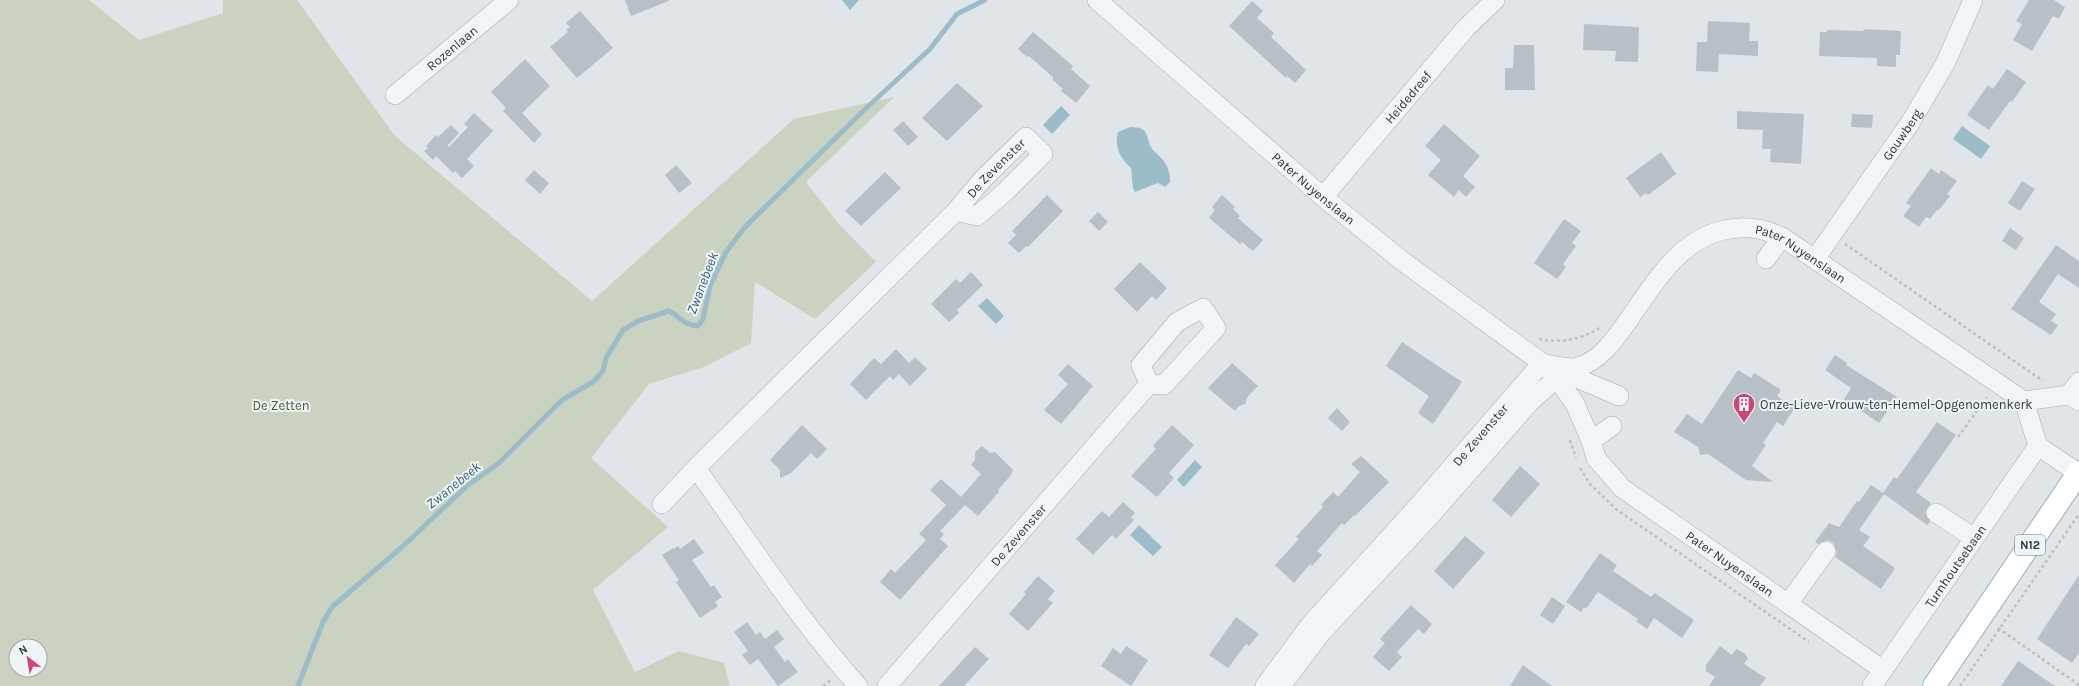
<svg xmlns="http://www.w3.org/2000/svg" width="2079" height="686" font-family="Karla,sans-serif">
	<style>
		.green { fill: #cad2c1; fill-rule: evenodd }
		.water { fill: #9bbcc8 }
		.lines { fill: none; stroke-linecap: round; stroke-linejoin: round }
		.stream { stroke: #9bbcc8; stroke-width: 5 }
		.building { fill: #b7c0c5 }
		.minor-casing { stroke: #a5adb3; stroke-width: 20 }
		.major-casing { stroke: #9fadb4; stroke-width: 24 }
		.path { stroke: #bac0c4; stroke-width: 2.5; stroke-dasharray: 3 3; stroke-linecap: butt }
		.minor { stroke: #f2f5f7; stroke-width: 19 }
		.major { stroke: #fff; stroke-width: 22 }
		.labels { text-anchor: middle; stroke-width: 4; stroke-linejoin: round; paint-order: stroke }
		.shield { fill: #eff4f6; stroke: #647077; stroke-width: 1 }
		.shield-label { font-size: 12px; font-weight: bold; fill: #293740 }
		.street-label { font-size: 13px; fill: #293740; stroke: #eff4f6 }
		.poi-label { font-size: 13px; fill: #293740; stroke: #eff4f6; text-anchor: start }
		.park-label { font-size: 13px; fill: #465b36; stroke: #eff4f6 }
		.water-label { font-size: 14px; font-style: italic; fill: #335f73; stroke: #eff4f6 }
	</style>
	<rect width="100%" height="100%" fill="#e0e5e9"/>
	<path class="green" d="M 0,0 L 89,0 L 139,40 L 223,13 L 223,0 L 297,0 L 395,136 L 592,301 L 794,119 L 894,97 L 806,182 L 837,222 L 876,262 L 815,319 L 755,282 L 751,343 L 704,367 L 649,384 L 591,458 L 668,527 L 593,590 L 635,672 L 679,651 L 724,663 L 730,686 L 0,686 ZM 16,646 L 40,646 L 40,670 L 16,670 Z"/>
	<g class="water">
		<path d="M 842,0 L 859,0 L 850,10 Z"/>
		<path d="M 1061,106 L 1070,115 L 1052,134 L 1043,125 Z"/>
		<path d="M 1962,126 L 1990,146 L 1981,159 L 1953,139 Z"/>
		<path d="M 1130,127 C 1153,126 1144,142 1155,152 C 1165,161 1170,167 1170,182 L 1165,187 L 1158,183 L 1155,184 L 1135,192 L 1133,188 L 1131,168 C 1120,158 1114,147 1118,132 Z"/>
		<path d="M 987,298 L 1004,316 L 996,324 L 978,306 Z"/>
		<path d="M 1195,460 L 1202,467 L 1184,487 L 1177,480 Z"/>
		<path d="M 1139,525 L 1162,547 L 1153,556 L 1130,535 Z"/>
	</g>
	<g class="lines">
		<path class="stream" d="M 298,686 L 323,622 L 332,607 L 402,547 L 468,485 L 499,463 L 562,400 L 593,382 L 603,371 L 606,358 L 623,330 L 638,321 L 669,311 C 681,317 683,325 698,326 L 703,319 L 710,286 L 726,252 L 744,228 L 860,114 L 930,49 L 957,14 L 985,0"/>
	</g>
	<g class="building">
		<path d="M 625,0 L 668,0 L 669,1 L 631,16 Z"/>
		<path d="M 2029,0 L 2054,0 L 2065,7 L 2059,19 L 2053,16 L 2032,51 L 2013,40 L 2022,24 L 2016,21 Z"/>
		<path d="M 1252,1 L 1263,11 L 1257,18 L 1274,33 L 1271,37 L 1306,70 L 1295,83 L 1287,76 L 1286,78 L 1229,26 Z"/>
		<path d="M 580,11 L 613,48 L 577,78 L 550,47 L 568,32 L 566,30 L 570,27 L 566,23 Z"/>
		<path d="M 1708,21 L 1750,23 L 1749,41 L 1758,41 L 1758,56 L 1719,54 L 1718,72 L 1696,71 L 1697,42 L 1707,42 Z"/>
		<path d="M 1584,24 L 1639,27 L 1638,62 L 1615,61 L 1616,51 L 1583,50 Z"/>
		<path d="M 1863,29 L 1901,31 L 1900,55 L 1896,55 L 1896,67 L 1877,66 L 1877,58 L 1819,56 L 1820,32 L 1827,32 L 1827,30 L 1864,31 Z"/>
		<path d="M 1033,32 L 1073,66 L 1071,69 L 1090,86 L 1076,103 L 1061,91 L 1063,89 L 1053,80 L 1053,77 L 1029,56 L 1027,57 L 1018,49 Z"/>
		<path d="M 1514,45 L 1534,45 L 1535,90 L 1505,90 L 1505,68 L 1513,68 Z"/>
		<path d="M 525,59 L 550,86 L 522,113 L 542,134 L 534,143 L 503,111 L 506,108 L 491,92 Z"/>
		<path d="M 2007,69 L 2026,82 L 2012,102 L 2010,101 L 1989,130 L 1967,115 L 1988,85 L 1993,89 Z"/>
		<path d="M 957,83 L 983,106 L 947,141 L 922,118 Z"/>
		<path d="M 1737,111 L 1804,114 L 1801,164 L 1770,162 L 1771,149 L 1762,149 L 1763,130 L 1737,129 Z"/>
		<path d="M 474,113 L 493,131 L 467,159 L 474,166 L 462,178 L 455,171 L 453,173 L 436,156 L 433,160 L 424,151 L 428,148 L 426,146 L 436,135 L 438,137 L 451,125 L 459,133 L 447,146 L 449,147 L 468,127 L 464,124 Z"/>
		<path d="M 1852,114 L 1873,115 L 1872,128 L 1851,127 Z"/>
		<path d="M 903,121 L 918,137 L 908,146 L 893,130 Z"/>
		<path d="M 1444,124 L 1480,156 L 1463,176 L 1475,187 L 1466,197 L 1459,190 L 1454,197 L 1428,175 L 1441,160 L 1425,146 Z"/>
		<path d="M 1661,152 L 1676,174 L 1648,195 L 1646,193 L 1640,197 L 1626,178 Z"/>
		<path d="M 676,165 L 692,183 L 679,193 L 665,175 Z"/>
		<path d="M 1931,168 L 1939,174 L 1941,170 L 1957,181 L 1947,194 L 1950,196 L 1938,211 L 1937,210 L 1930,219 L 1926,217 L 1919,227 L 1903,216 L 1911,206 L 1906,203 Z"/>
		<path d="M 534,170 L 549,183 L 540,194 L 525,180 Z"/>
		<path d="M 885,172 L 901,188 L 861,226 L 845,211 Z"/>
		<path d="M 2022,181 L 2035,189 L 2020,211 L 2008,203 Z"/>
		<path d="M 1047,195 L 1063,211 L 1028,247 L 1026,246 L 1019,253 L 1008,243 L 1016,235 L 1012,231 Z"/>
		<path d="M 1222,195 L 1235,207 L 1233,209 L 1240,216 L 1238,218 L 1263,240 L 1253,251 L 1242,242 L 1240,244 L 1209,218 L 1215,210 L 1212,207 Z"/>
		<path d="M 1098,212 L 1108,222 L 1099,231 L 1089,221 Z"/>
		<path d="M 1564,219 L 1581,231 L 1572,243 L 1576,246 L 1563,264 L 1566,267 L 1557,279 L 1534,263 Z"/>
		<path d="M 2010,228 L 2024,238 L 2016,250 L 2002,241 Z"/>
		<path d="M 2056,245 L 2079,261 L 2079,288 L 2058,274 L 2039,302 L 2056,314 L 2051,321 L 2058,325 L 2051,335 L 2011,309 Z"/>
		<path d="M 1140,262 L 1167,288 L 1156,300 L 1152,296 L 1137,312 L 1114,289 Z"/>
		<path d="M 971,272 L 983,285 L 957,310 L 959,313 L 949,322 L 931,304 L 956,279 L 960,283 Z"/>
		<path d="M 1402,342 L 1462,382 L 1433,424 L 1418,413 L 1429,396 L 1386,366 Z"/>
		<path d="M 896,349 L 909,363 L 915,357 L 927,369 L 910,386 L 899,374 L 893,380 L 890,376 L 866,400 L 850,384 L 874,358 L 881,364 Z"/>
		<path d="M 1835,355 L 1847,363 L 1846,365 L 1897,397 L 1879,423 L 1844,399 L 1851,388 L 1825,370 Z"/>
		<path d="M 1232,363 L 1258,386 L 1248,396 L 1245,404 L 1239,406 L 1235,411 L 1208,388 Z"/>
		<path d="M 1068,364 L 1093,386 L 1061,424 L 1044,410 L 1068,384 L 1058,375 Z"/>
		<path d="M 1738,370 L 1751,378 L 1754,373 L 1781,390 L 1777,396 L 1794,409 L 1783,426 L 1777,422 L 1763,443 L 1766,445 L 1752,466 L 1773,482 L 1746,480 L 1708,454 L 1700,455 L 1698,447 L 1674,432 L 1687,414 L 1702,424 Z"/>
		<path d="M 1337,408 L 1350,422 L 1342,431 L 1328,418 Z"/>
		<path d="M 1937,422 L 1956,435 L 1916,492 L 1931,503 L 1925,512 L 1930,522 L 1927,525 L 1884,494 L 1859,530 L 1870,537 L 1863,546 L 1895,568 L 1881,589 L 1835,557 L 1837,552 L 1833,542 L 1827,540 L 1818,544 L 1815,542 L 1829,523 L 1839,527 L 1857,501 L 1859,502 L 1871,485 L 1883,493 L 1894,477 L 1897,479 Z"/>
		<path d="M 802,425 L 827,449 L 817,459 L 811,453 L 791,473 L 780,478 L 780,470 L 770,460 Z"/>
		<path d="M 1172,425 L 1194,445 L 1169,473 L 1174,478 L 1157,497 L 1131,476 L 1156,449 L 1153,446 Z"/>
		<path d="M 982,446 L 990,453 L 995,452 L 1013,470 L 1011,475 L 998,490 L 999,492 L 978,516 L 965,505 L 940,531 L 944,534 L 940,539 L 948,546 L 900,600 L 880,582 L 891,569 L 895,573 L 926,540 L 919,534 L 946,505 L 930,490 L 941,479 L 961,497 L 981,474 L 971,465 L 975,460 L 975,452 Z"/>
		<path d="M 1361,456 L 1389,482 L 1355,516 L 1354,515 L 1344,525 L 1342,523 L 1317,551 L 1322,555 L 1312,566 L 1310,564 L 1294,583 L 1275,565 L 1299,539 L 1296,537 L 1323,507 L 1321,505 L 1333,492 L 1338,497 L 1360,472 L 1351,464 Z"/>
		<path d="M 1520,466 L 1540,484 L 1511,517 L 1492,500 Z"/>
		<path d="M 1123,502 L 1135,513 L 1131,517 L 1134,520 L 1116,539 L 1112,535 L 1093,555 L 1076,539 L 1102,511 L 1109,517 Z"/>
		<path d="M 1465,536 L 1485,553 L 1453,589 L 1434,571 Z"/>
		<path d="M 694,539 L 704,553 L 692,560 L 711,587 L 714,585 L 722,597 L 715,602 L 718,606 L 700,618 L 676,582 L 679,580 L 662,555 L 673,548 L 674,549 L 678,546 L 680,549 Z"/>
		<path d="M 1600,553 L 1617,565 L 1613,571 L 1651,597 L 1655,593 L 1694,620 L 1682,638 L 1654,618 L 1647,629 L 1636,621 L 1638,619 L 1598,592 L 1586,609 L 1584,607 L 1581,612 L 1566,602 Z"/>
		<path d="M 2079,575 L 2079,653 L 2072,663 L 2037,639 Z"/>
		<path d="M 1038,576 L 1055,591 L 1048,599 L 1053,603 L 1028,631 L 1009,614 L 1026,594 L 1024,592 Z"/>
		<path d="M 1552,597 L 1565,606 L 1553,624 L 1540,615 Z"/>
		<path d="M 1411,605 L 1432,624 L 1424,634 L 1418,629 L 1397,652 L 1402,657 L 1389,671 L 1373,657 L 1385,643 L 1380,639 Z"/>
		<path d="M 1236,617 L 1259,634 L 1249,646 L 1246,644 L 1228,668 L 1209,655 Z"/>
		<path d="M 747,622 L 756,635 L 760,632 L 765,639 L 777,630 L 784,639 L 774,647 L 785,662 L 788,659 L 798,672 L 778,686 L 758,659 L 750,665 L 742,655 L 748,651 L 734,632 Z"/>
		<path d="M 1126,646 L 1148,660 L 1131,686 L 1101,666 L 1113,648 L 1121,654 Z"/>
		<path d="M 1720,646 L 1732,655 L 1736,649 L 1744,653 L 1748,658 L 1744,664 L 1766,678 L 1760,686 L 1709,686 L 1715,677 L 1706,671 L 1706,665 Z"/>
		<path d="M 975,647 L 989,659 L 964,686 L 939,686 Z"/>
		<path d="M 2018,661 L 2055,686 L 2001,686 Z"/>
		<path d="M 1523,665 L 1552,686 L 1510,686 Z"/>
	</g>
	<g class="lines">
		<g class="minor-casing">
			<g id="minor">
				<path id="s1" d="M 1097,0 L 1323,197 L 1401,260 L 1542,363 L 1557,378 L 1575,404 L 1591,441 L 1596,458 L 1622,488 L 1883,670"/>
				<path id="s2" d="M 395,95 L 509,0"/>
				<path id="s3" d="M 1323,197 L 1466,28 L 1495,0"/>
				<path d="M 1766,259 L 1782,237"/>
				<path id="s4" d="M 1815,259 L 1910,123 L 1946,62 L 1973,0"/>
				<path d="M 1203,308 L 1216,328 L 1164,385 L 1149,384 L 1141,365 L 1177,322 Z"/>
				<path id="s5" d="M 1542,363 C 1552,365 1569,370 1578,367 C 1599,361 1613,342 1625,325 C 1651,289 1674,244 1720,231 C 1742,225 1761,227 1782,237 L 2024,401 L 2069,395 L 2079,401"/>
				<path d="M 1558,370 L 1619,396"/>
				<path d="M 2069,395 L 2079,382"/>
				<path d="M 2024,401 L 2038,446 L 2078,473"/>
				<path d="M 1591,441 L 1612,426"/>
				<path d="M 662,504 L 696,468"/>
				<path d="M 1936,513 L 1974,538"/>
				<path d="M 1788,604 L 1826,551"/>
				<path id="s6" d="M 858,686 C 798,619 748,541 696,468 L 956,211 L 982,180 L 1026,137 L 1043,154 L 1004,193 L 977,216 L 956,211"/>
				<path id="s7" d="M 887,686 L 1149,384"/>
				<path id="s8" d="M 1265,686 L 1311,624 L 1418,506 L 1542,363"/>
				<path d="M 1281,686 L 1321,633 L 1430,516 L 1530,402 L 1557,378"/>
				<path id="s9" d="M 1872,686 L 2038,446"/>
			</g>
		</g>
		<g class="major-casing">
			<path id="major" d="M 1934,686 L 2079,472"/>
		</g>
		<g class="path">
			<path d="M 1845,244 L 2043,381"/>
			<path d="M 1539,339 C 1562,343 1581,340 1601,327"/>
			<path d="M 1958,437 L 1987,397"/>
			<path d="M 1570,440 L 1576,458"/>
			<path d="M 1580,468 L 1590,484 L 1617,510 L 1809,642"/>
			<path d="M 1998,628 L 2079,685"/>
			<path d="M 823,686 L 831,680"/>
			<path d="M 1960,686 L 2079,514"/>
		</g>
		<use href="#minor" class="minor"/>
		<use href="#major" class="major"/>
	</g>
	<defs>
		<g id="building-pin" transform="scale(1.15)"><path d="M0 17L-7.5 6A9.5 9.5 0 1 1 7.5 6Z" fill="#cd467b" stroke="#eff4f6"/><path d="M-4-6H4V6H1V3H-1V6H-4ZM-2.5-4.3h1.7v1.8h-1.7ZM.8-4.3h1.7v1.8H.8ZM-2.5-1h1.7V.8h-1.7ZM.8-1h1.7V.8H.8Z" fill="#fff"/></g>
	</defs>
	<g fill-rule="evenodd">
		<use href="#building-pin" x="1744" y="404"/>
	</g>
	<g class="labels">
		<rect class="shield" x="2015" y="535" width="30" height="20" rx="3"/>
		<g class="shield-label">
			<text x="2030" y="549">N12</text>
		</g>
		<g class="street-label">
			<text dy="5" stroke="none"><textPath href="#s2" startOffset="74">Rozenlaan</textPath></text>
			<text dy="5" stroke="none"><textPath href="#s3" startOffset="131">Heidedreef</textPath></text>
			<text dy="5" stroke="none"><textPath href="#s4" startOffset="152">Gouwberg</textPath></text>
			<text dy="5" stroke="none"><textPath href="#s6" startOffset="696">De Zevenster</textPath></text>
			<text dy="5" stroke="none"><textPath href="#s1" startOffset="287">Pater Nuyenslaan</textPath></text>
			<text dy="5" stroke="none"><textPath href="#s5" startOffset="325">Pater Nuyenslaan</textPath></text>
			<text dy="5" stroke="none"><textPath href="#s8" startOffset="331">De Zevenster</textPath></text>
			<text dy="5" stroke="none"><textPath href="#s7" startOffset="200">De Zevenster</textPath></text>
			<text dy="5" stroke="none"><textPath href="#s1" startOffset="857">Pater Nuyenslaan</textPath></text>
			<text dy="5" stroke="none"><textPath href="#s9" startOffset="146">Turnhoutsebaan</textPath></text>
		</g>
		<g class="poi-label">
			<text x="1760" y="409">Onze-Lieve-Vrouw-ten-Hemel-Opgenomenkerk</text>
		</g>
		<g class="park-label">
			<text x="281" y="410">De Zetten</text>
		</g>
		<g class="water-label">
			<text transform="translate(702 283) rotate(-69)" y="5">Zwanebeek</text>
			<text transform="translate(453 485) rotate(-39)" y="5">Zwanebeek</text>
		</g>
	</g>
	<g transform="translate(28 658) rotate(329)"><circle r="19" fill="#eff4f6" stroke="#a0a8ad"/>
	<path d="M0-3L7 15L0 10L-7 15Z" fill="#cd467b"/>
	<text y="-6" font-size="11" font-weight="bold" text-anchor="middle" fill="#293740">N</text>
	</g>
</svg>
